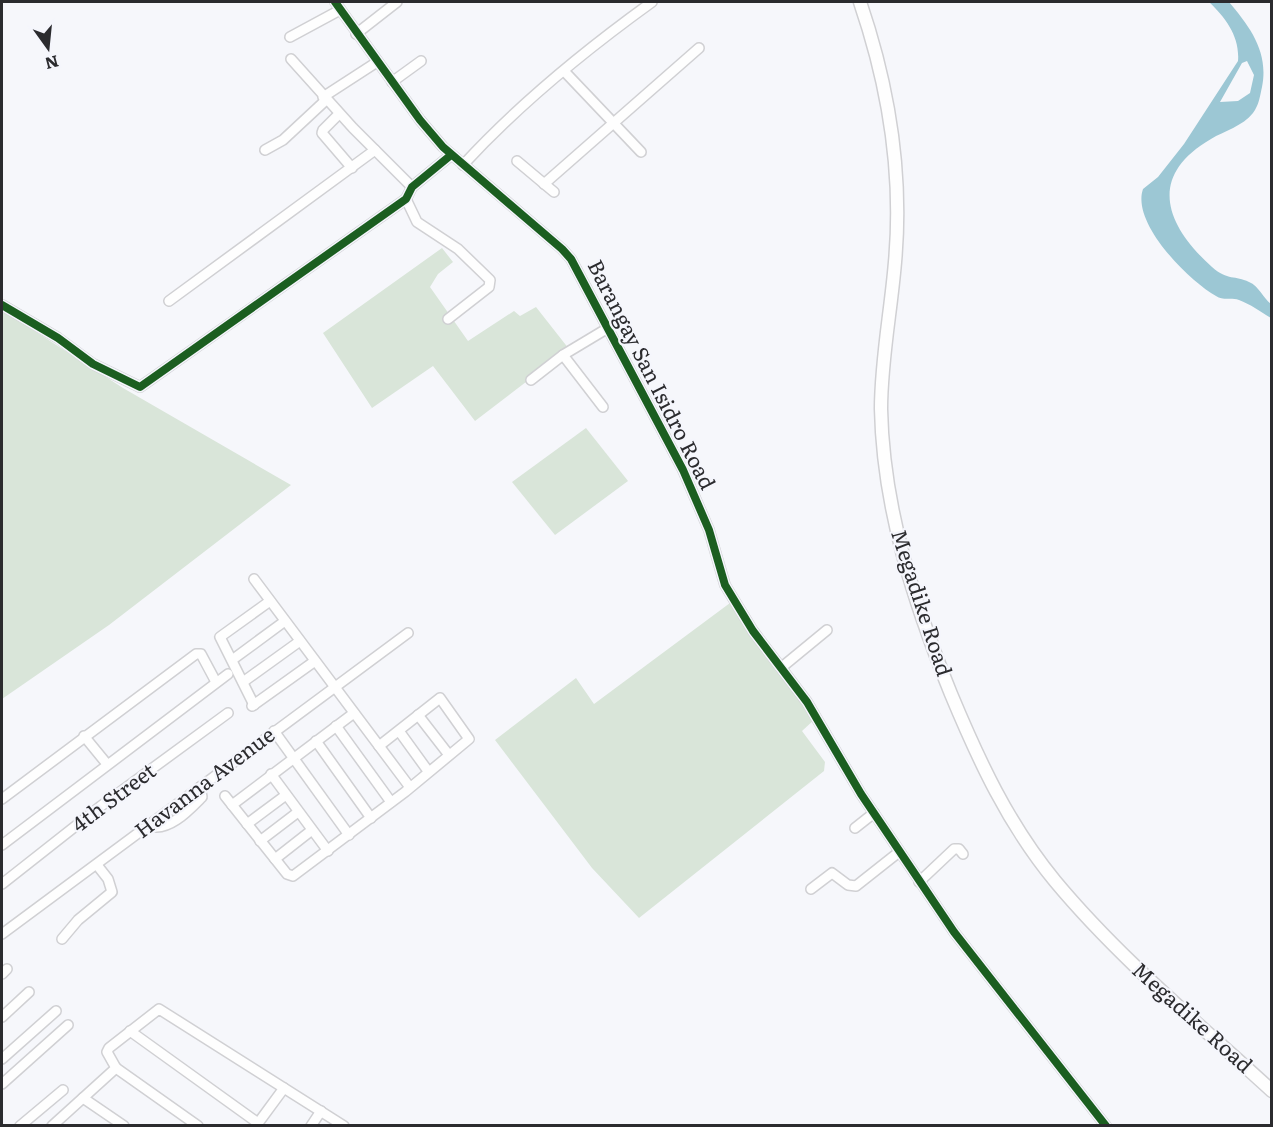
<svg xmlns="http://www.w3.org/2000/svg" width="1273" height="1127" font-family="Literata,serif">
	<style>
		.green { fill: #d9e5d9 }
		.water { fill: #9cc7d4; fill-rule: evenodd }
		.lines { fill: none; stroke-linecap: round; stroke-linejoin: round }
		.minor-casing { stroke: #d0d0d3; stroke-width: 12 }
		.major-casing { stroke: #d0d0d3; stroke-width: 15 }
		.minor { stroke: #fefefe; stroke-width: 9 }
		.major { stroke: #fefefe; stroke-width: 12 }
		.cycleway-casing { stroke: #f5f6fc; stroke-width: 11 }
		.cycleway { stroke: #1b5e20; stroke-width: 8 }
		.labels { text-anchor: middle; stroke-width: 4.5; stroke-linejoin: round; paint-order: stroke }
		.street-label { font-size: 21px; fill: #2b2b2e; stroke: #f5f6fc }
	</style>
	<rect width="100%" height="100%" fill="#f6f7fb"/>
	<g class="green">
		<path d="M 442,248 L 453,262 L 438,274 L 430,287 L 468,341 L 514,311 L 520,316 L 536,307 L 569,349 L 475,421 L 433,366 L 372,408 L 323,333 Z"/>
		<path d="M 2,310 L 123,388 L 291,485 L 109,625 L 2,699 Z"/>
		<path d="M 586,428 L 628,481 L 555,535 L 512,482 Z"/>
		<path d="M 730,603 L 815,719 L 802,731 L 825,762 L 824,771 L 639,918 L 592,868 L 495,740 L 576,678 L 594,704 Z"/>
	</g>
	<path class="water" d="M 1209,2 L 1229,2 C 1250,27 1269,52 1262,87 C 1260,96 1259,105 1253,113 C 1243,126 1224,131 1211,139 C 1147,176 1165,225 1212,267 C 1228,281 1235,275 1249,282 C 1259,286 1263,298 1271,304 L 1271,318 C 1261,312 1250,304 1239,300 C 1231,297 1223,301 1216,296 C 1189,281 1131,223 1143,189 L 1158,177 L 1184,144 L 1238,61 C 1240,37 1226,18 1209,2 ZM 1247,61 L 1254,75 L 1250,93 L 1238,101 L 1220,102 L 1242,63 Z"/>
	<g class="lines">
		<g class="minor-casing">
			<g id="minor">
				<path d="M 335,2 L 420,120 L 443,147 L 562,249 L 571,259 L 683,470 L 709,530 L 725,585 L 753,631 L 807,702 L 861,794 L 954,932 L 1106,1126"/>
				<path d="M 356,34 L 397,2"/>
				<path d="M 290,37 L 340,10"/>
				<path d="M 291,59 L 353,128 L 412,187"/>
				<path d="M 564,71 L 641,152"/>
				<path d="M 392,82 L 421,61"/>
				<path d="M 323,97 L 377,62"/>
				<path d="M 339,114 L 323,130 L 322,133 L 352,168"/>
				<path d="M 265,150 L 283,140 L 326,100"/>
				<path d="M 517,161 L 554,192"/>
				<path d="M 463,165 C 520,103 584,51 652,2"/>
				<path d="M 544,184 L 699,48"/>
				<path d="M 406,199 L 417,222 L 458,249 L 490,280 L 489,287 L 448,319"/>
				<path d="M 169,301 L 375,150"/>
				<path d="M 2,305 L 58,338 L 93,364 L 140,387 L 406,199 L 412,187 L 451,155"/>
				<path d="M 563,355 L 603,407"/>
				<path d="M 531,380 L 563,355 L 608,328"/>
				<path d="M 254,579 L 409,786"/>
				<path d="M 232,660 L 285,621"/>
				<path d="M 782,667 L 827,630"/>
				<path d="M 243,682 L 300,641"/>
				<path d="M 254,705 L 220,637 L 270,601"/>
				<path d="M 252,706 L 315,661"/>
				<path d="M 418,715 L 449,755"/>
				<path d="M 336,726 L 391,802"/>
				<path d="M 274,731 L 349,835"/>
				<path d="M 399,731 L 428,771"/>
				<path d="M 84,736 L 107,764"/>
				<path d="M 316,741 L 371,818"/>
				<path d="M 271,774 L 328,851"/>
				<path d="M 225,796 L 287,874 L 293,876 L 405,792 L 469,739 L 440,698 L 379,746"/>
				<path d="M 2,799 L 196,654 L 201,654 L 216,682"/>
				<path d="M 232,805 L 354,713"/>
				<path d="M 247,824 L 286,795"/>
				<path d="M 150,826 C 169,832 189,810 202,797 L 200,787"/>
				<path d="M 855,828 L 874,813"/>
				<path d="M 260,841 L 298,812"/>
				<path d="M 2,845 L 228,674"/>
				<path d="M 275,859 L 312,830"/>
				<path d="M 919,882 L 954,849 L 959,849 L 963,854"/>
				<path d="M 2,884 L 101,806 L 228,713"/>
				<path d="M 811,889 L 832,873 L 848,885 L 856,886 L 899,852"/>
				<path d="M 2,934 L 408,633"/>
				<path d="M 62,939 L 78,920 L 112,892 L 108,879 L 97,865"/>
				<path d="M 2,974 L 7,969"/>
				<path d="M 2,1017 L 29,992"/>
				<path d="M 130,1031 L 258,1123"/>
				<path d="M 2,1059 L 56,1011"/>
				<path d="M 116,1068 L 198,1126"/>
				<path d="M 2,1084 L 68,1025"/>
				<path d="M 83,1098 L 124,1126"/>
				<path d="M 20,1126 L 63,1090"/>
				<path d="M 52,1126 L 116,1068 L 107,1052 L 109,1048 L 159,1009 L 344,1126"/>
				<path d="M 256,1126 L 284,1088"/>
				<path d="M 311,1126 L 321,1111"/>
			</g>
		</g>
		<g class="major-casing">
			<path id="major" d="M 860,2 C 888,84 903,174 895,262 C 891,311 881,360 881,409 C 883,508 914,603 951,694 C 979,761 1008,824 1055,881 C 1119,958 1198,1023 1272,1091"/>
		</g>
		<use href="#minor" class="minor"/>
		<use href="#major" class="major"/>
		<g class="cycleway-casing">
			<g id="cycleway">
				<path d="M 335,2 L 420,120 L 443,147 L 562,249 L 571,259 L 683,470 L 709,530 L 725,585 L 753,631 L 807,702 L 861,794 L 954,932 L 1106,1126"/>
				<path d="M 2,305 L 58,338 L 93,364 L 140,387 L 406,199 L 412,187 L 451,155"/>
			</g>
		</g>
		<use href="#cycleway" class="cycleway"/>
	</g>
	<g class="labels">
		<g class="street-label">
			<text transform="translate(651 375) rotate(63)" y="7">Barangay San Isidro Road</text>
			<text transform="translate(921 603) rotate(72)" y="7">Megadike Road</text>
			<text transform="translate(205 783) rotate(-37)" y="7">Havanna Avenue</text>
			<text transform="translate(114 798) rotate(-37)" y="7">4th Street</text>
			<text transform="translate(1192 1018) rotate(42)" y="7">Megadike Road</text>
		</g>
	</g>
	<rect width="1273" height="1127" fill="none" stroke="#2b2b2e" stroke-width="6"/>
	<g transform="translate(48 48) rotate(165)" stroke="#f5f6fc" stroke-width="4.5" paint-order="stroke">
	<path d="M0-4.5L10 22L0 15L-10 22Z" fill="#2b2b2e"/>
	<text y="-9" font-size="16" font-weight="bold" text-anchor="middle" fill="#2b2b2e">N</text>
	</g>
</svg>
